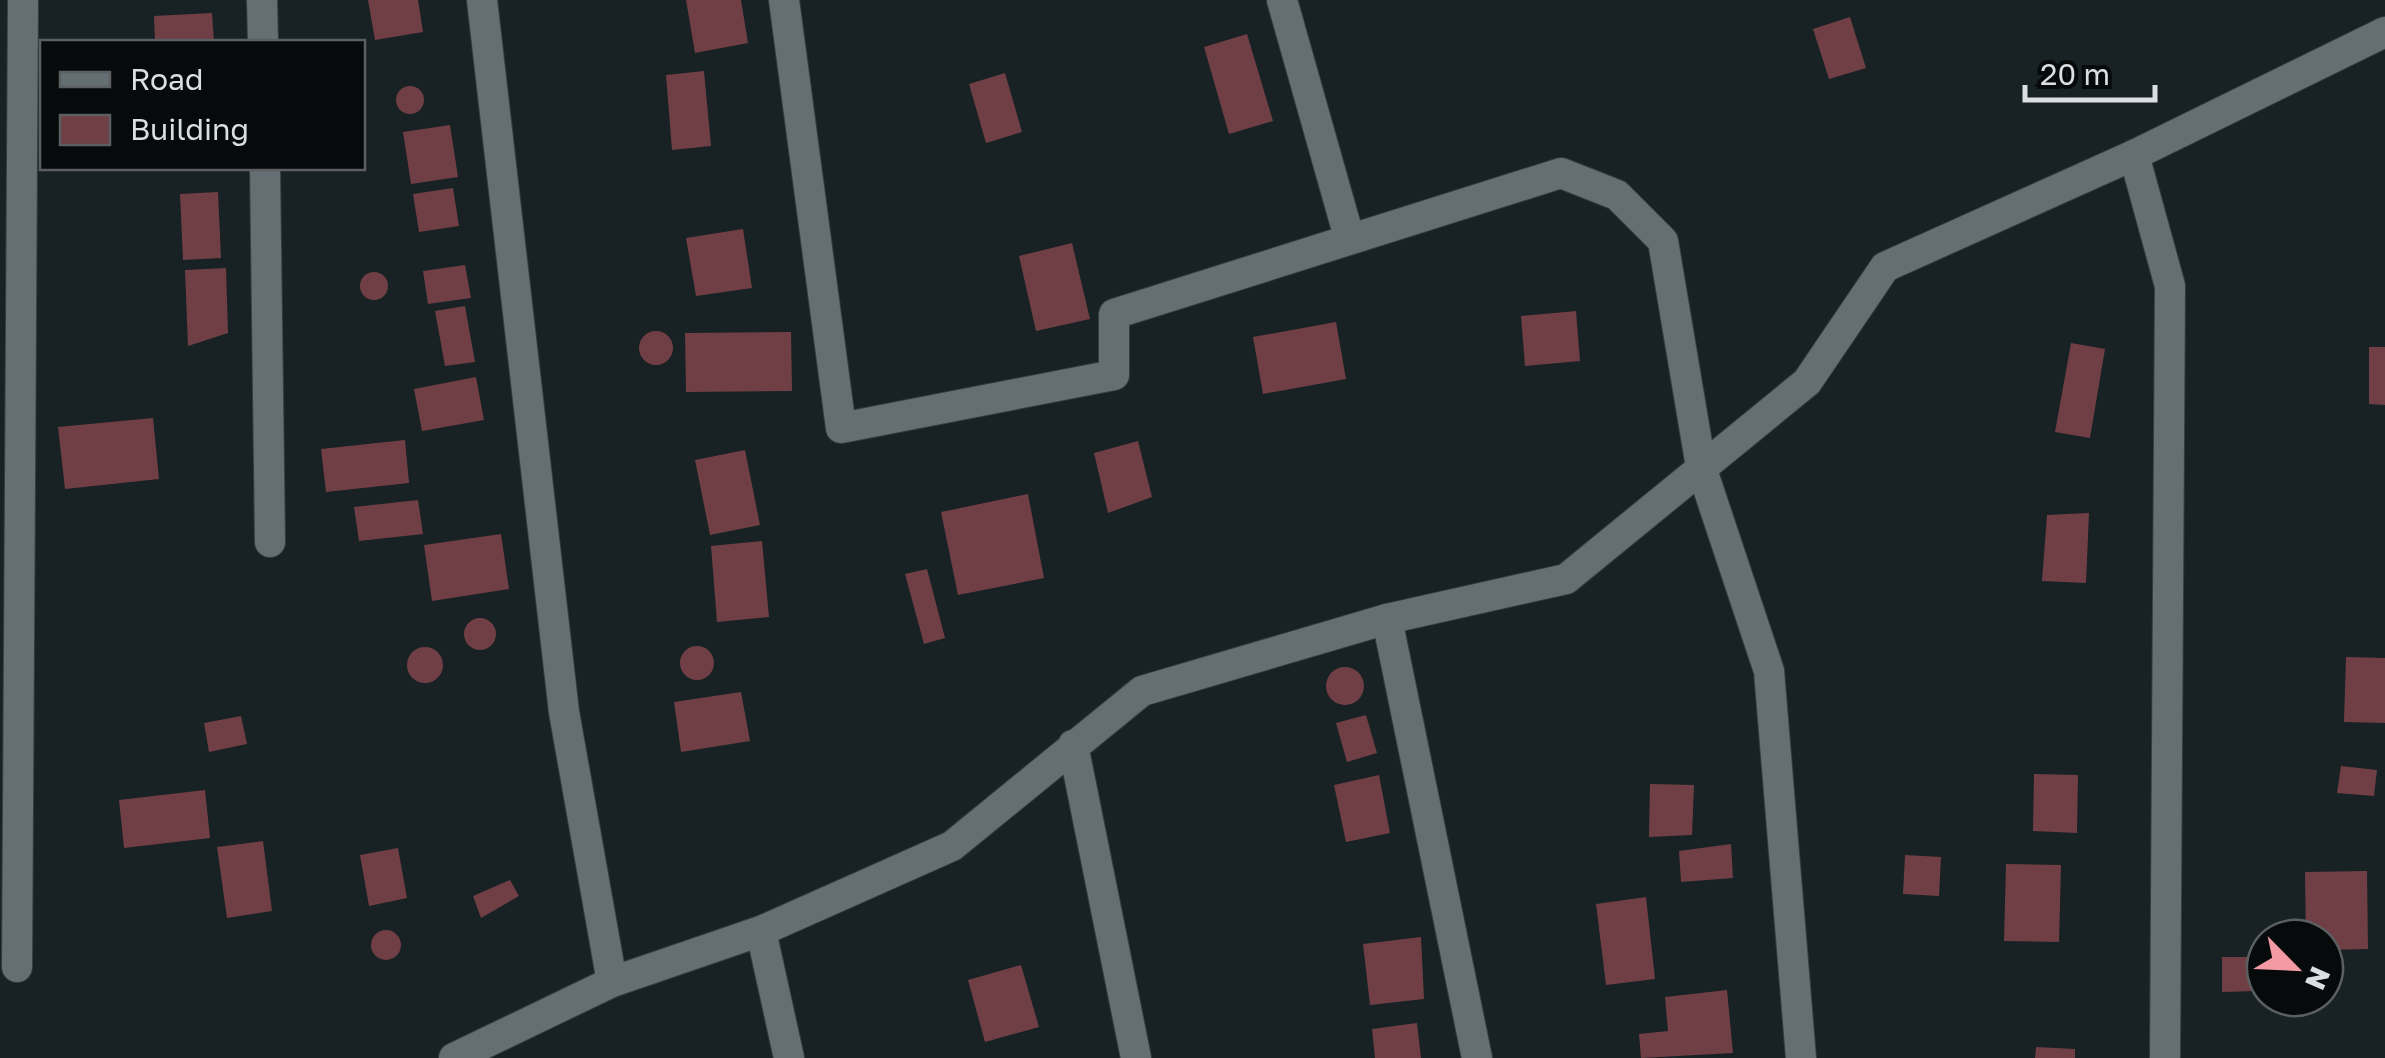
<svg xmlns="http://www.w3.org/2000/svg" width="2385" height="1058" font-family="'Golos Text',sans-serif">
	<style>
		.building { fill: #703f45 }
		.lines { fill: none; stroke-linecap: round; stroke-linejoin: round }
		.minor-casing { stroke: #373e40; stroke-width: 32 }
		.minor { stroke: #656f73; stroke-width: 30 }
	</style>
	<rect width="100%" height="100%" fill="#182124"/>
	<g class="building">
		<path d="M 368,0 L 418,0 L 423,32 L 375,40 Z"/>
		<path d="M 686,0 L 741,0 L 748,43 L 695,53 Z"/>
		<path d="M 212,13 L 214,42 L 155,42 L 154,16 Z"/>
		<path d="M 1850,17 L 1866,68 L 1829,79 L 1813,29 Z"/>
		<path d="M 1247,34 L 1273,121 L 1229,134 L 1204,47 Z"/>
		<path d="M 704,71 L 711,146 L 672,150 L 666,75 Z"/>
		<path d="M 1005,73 L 1022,132 L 986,143 L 969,84 Z"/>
		<circle cx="410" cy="100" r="14"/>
		<path d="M 450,125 L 458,177 L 411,184 L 403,132 Z"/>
		<path d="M 453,188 L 459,226 L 419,232 L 413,194 Z"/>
		<path d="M 218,192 L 221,258 L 183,260 L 180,194 Z"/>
		<path d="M 743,229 L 752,288 L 696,296 L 686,238 Z"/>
		<path d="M 1072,243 L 1090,319 L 1036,331 L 1019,256 Z"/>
		<path d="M 465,265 L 471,298 L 428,304 L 423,271 Z"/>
		<path d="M 226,268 L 228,333 L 188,346 L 185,270 Z"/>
		<circle cx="374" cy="286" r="14"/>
		<path d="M 465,306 L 475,362 L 445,366 L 435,311 Z"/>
		<path d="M 1576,311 L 1580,361 L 1525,366 L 1521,316 Z"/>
		<path d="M 1336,322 L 1346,379 L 1263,394 L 1253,337 Z"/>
		<circle cx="656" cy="348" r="17"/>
		<path d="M 791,332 L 792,391 L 686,392 L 685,333 Z"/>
		<path d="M 2071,343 L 2105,349 L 2090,438 L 2055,432 Z"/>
		<path d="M 2369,347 L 2385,347 L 2385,405 L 2369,404 Z"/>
		<path d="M 476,377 L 484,420 L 422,431 L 414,389 Z"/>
		<path d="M 153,418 L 159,479 L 65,489 L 58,427 Z"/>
		<path d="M 405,440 L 409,483 L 326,492 L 321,449 Z"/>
		<path d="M 1138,441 L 1152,497 L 1108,513 L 1094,453 Z"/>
		<path d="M 745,450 L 760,525 L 710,535 L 695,460 Z"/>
		<path d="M 1028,494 L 1044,578 L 958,595 L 941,512 Z"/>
		<path d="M 418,500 L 423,534 L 359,541 L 354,507 Z"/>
		<path d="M 2089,513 L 2086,583 L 2042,581 L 2047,515 Z"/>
		<path d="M 501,534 L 509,589 L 432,601 L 424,545 Z"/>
		<path d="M 762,541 L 769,617 L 717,622 L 711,546 Z"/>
		<path d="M 927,569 L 945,638 L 924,644 L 905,574 Z"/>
		<circle cx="480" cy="634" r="16"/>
		<circle cx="697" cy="663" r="17"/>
		<circle cx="425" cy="665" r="18"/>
		<path d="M 2346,657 L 2385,658 L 2385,723 L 2344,722 Z"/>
		<circle cx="1345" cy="686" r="19"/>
		<path d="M 741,692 L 750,741 L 681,752 L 674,702 Z"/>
		<path d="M 1366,715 L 1377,753 L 1347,762 L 1336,723 Z"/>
		<path d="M 241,716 L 247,744 L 209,752 L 204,723 Z"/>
		<path d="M 2341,766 L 2377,770 L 2374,796 L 2337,793 Z"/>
		<path d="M 2034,774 L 2078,775 L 2077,833 L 2033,831 Z"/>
		<path d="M 1379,775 L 1390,833 L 1346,842 L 1334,785 Z"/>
		<path d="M 1650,784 L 1694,785 L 1692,835 L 1649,837 Z"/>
		<path d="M 205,790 L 210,838 L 124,848 L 119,800 Z"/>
		<path d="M 263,841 L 272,911 L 227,918 L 217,847 Z"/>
		<path d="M 1731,844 L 1733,878 L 1681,882 L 1679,851 Z"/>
		<path d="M 398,848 L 407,898 L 369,906 L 360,855 Z"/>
		<path d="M 1905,855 L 1941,857 L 1939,896 L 1903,894 Z"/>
		<path d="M 2006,864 L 2061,865 L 2059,942 L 2004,941 Z"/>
		<path d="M 2367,871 L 2368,949 L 2325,950 L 2325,938 L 2306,938 L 2305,872 Z"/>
		<path d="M 510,880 L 519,896 L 481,918 L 473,896 Z"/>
		<path d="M 1646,897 L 1655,979 L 1606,985 L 1596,904 Z"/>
		<circle cx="386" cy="945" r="15"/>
		<path d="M 1421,937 L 1424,999 L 1370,1005 L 1363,944 Z"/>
		<path d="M 2222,957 L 2254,957 L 2255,991 L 2222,992 Z"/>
		<path d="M 1021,965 L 1039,1027 L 985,1042 L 968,980 Z"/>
		<path d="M 1727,990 L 1733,1053 L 1641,1058 L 1639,1034 L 1668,1031 L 1665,997 Z"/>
		<path d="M 1417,1023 L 1421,1058 L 1375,1058 L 1372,1029 Z"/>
		<path d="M 2036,1047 L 2075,1049 L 2075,1058 L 2035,1058 Z"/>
	</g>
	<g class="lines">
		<g class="minor-casing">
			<g id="minor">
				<path d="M 262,0 L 263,42"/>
				<path d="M 482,0 L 564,712 L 612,982"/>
				<path d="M 784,0 L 841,428 L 1114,375 L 1114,314 L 1561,173 L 1617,195 L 1663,241 L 1701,467 L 1769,671 L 1801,1058"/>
				<path d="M 1282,0 L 1349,237"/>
				<path d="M 2134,155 L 2170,286 L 2165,1058"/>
				<path d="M 265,168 L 270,542"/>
				<path d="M 1387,619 L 1477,1058"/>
				<path d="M 1073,745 L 1136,1058"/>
				<path d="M 761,931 L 789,1058"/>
				<path d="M 17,967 L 23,0"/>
				<path d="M 454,1058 L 612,982 L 761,931 L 952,846 L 1142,691 L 1387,619 L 1566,579 L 1807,382 L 1885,267 L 2134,155 L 2385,32"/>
			</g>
		</g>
		<use href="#minor" class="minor"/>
	</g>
	<rect x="40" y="40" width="325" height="130" fill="#060a0b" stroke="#5b5f61" stroke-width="2.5"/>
	<rect x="60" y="72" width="50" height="15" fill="#656f73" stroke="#5b5f61" stroke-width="2.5"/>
	<text x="130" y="90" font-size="30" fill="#dadfe1">Road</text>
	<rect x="60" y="115" width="50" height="30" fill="#703f45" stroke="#5b5f61" stroke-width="2.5"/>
	<text x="130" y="140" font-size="30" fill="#dadfe1">Building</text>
	<g transform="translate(2295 968) rotate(114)"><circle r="48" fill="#060a0b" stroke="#5b5f61" stroke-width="2.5"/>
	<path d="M0-8L18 38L0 25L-18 38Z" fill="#f49aa4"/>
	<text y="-15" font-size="28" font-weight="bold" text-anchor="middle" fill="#dadfe1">N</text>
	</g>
	<path d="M2025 85v15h130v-15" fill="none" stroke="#dadfe1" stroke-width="5"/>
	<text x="2040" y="85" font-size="30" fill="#dadfe1" stroke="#060a0b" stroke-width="8" paint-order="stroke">20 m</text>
</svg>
